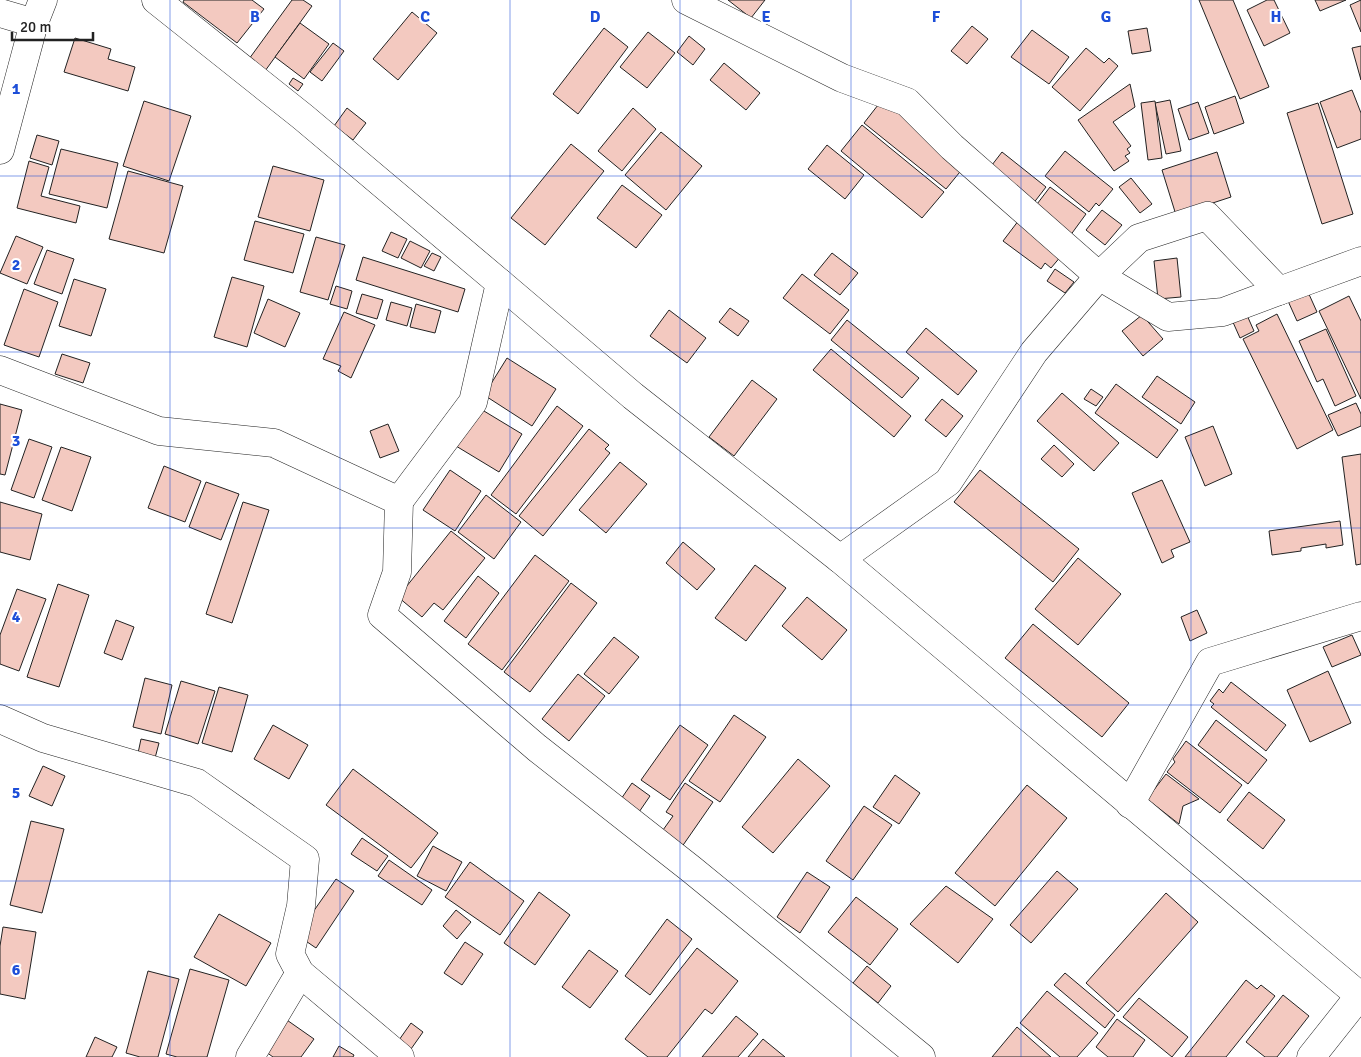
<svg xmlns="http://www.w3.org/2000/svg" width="1361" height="1057" font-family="Signika,sans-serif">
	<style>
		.building { fill: #f3c9c0; stroke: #222 }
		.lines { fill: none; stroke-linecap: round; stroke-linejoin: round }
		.minor-casing { stroke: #222; stroke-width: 29 }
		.minor { stroke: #fff; stroke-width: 28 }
		.grid { fill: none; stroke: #1d4ed8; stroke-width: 1; stroke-opacity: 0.55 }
		.grid-label { font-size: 16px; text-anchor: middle; font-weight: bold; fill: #1d4ed8; stroke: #fff; stroke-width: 4; stroke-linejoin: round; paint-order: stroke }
	</style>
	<rect width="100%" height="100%" fill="#fff"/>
	<g class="building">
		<path d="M 184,0 L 252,0 L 264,9 L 237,43 L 183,2 Z"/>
		<path d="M 292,0 L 303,0 L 312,6 L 265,71 L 249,59 Z"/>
		<path d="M 728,0 L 765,0 L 751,18 Z"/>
		<path d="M 1199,0 L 1233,0 L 1269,87 L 1240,99 Z"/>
		<path d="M 1267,0 L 1274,0 L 1290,33 L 1264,46 L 1247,10 Z"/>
		<path d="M 1315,0 L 1346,0 L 1320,11 Z"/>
		<path d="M 1361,0 L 1361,32 L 1350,5 Z"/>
		<path d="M 412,12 L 437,33 L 398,80 L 373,59 Z"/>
		<path d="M 300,23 L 329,44 L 304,79 L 275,57 Z"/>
		<path d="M 972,26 L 988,39 L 967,64 L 951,51 Z"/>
		<path d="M 604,28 L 628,47 L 578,114 L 553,94 Z"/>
		<path d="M 1147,28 L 1151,51 L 1132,54 L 1128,31 Z"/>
		<path d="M 1032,30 L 1069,57 L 1049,84 L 1011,57 Z"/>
		<path d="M 648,32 L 675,53 L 647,88 L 620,67 Z"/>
		<path d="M 689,36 L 705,49 L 693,65 L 677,52 Z"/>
		<path d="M 75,38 L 111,49 L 108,59 L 135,67 L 128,91 L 64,72 Z"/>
		<path d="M 333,43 L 344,51 L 322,81 L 310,72 Z"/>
		<path d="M 1361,46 L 1361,80 L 1352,48 Z"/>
		<path d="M 1086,48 L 1104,63 L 1109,58 L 1118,66 L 1080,111 L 1052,87 Z"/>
		<path d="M 724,63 L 760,93 L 746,110 L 710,80 Z"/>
		<path d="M 293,78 L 303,84 L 298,91 L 289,84 Z"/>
		<path d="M 1130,84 L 1135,107 L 1113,122 L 1131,146 L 1127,149 L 1130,153 L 1125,156 L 1129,161 L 1114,171 L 1078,120 Z"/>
		<path d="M 1352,90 L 1361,113 L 1361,139 L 1337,148 L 1320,102 Z"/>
		<path d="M 885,96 L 968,162 L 946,189 L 864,123 Z"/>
		<path d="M 1235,96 L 1244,123 L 1214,134 L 1205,107 Z"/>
		<path d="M 1170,100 L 1181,151 L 1166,154 L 1155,103 Z"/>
		<path d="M 144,101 L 191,116 L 169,181 L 123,166 Z"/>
		<path d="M 1155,101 L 1162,158 L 1148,160 L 1141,103 Z"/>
		<path d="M 1198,102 L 1209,133 L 1189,140 L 1178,109 Z"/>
		<path d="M 1318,103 L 1353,214 L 1322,224 L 1287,113 Z"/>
		<path d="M 347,108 L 366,123 L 353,140 L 334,126 Z"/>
		<path d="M 633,108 L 656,129 L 622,171 L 598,151 Z"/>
		<path d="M 862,125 L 944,192 L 922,218 L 841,151 Z"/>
		<path d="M 661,132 L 702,166 L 666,210 L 625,175 Z"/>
		<path d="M 37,135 L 59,141 L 52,165 L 30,158 Z"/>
		<path d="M 571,144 L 604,171 L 545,245 L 511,218 Z"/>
		<path d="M 827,145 L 864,175 L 845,199 L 808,169 Z"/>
		<path d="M 61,149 L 118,163 L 107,208 L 49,194 Z"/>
		<path d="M 1065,151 L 1113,189 L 1099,206 L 1096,203 L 1089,212 L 1045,176 Z"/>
		<path d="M 1002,152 L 1046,187 L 1029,209 L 985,174 Z"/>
		<path d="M 1217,152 L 1231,197 L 1176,215 L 1162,170 Z"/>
		<path d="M 29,161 L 49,167 L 41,196 L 80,206 L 76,223 L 17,208 Z"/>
		<path d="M 273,166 L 324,180 L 310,231 L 258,217 Z"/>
		<path d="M 128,171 L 183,186 L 164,253 L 109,239 Z"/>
		<path d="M 1131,178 L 1152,204 L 1140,213 L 1119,187 Z"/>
		<path d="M 622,185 L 662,215 L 636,248 L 597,218 Z"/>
		<path d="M 1050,187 L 1086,214 L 1067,240 L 1031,212 Z"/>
		<path d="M 1102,210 L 1122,225 L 1105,245 L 1086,230 Z"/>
		<path d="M 1022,216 L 1067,249 L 1051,268 L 1045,263 L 1041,269 L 1003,241 Z"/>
		<path d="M 255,221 L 304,234 L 293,273 L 244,260 Z"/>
		<path d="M 391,232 L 407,239 L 398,258 L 382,251 Z"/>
		<path d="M 16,236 L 43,247 L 27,284 L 0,273 Z"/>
		<path d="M 316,237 L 345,245 L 328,300 L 300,292 Z"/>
		<path d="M 410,241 L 430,251 L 421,268 L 401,258 Z"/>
		<path d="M 47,250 L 74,259 L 62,294 L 34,284 Z"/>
		<path d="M 432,253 L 441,257 L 434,271 L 424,266 Z"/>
		<path d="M 832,253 L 858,273 L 840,295 L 814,275 Z"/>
		<path d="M 363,257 L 465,289 L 458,312 L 356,280 Z"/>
		<path d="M 1177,258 L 1181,297 L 1158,299 L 1154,261 Z"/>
		<path d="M 1055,269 L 1074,282 L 1065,293 L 1047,281 Z"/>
		<path d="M 802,274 L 849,310 L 830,334 L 783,298 Z"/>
		<path d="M 232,277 L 264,286 L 247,347 L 214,337 Z"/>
		<path d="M 74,279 L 106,289 L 91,336 L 59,326 Z"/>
		<path d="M 336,286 L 352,291 L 347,309 L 330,304 Z"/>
		<path d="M 24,289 L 58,302 L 39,357 L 4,345 Z"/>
		<path d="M 1308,292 L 1317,312 L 1297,321 L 1288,301 Z"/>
		<path d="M 362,294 L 383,300 L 377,319 L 356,313 Z"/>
		<path d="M 1349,296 L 1361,321 L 1361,399 L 1319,311 Z"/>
		<path d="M 268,299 L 300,313 L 285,347 L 254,333 Z"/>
		<path d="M 391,302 L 412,308 L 407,326 L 386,320 Z"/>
		<path d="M 416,304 L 441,311 L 435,333 L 410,327 Z"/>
		<path d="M 730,308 L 749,321 L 738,336 L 719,322 Z"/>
		<path d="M 669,310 L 706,338 L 687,363 L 650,336 Z"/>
		<path d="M 344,312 L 375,325 L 351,378 L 338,371 L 341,366 L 323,359 Z"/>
		<path d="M 1246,313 L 1254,331 L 1240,338 L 1232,320 Z"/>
		<path d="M 1277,314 L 1333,430 L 1297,449 L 1243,339 L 1259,331 L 1256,325 Z"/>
		<path d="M 1142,315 L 1163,339 L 1143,356 L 1122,331 Z"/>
		<path d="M 847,320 L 919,378 L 902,398 L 831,340 Z"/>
		<path d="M 926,328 L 977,371 L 958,395 L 906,352 Z"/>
		<path d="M 1326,329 L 1356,396 L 1335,406 L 1323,379 L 1317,382 L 1299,341 Z"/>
		<path d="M 831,349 L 911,416 L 894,437 L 813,370 Z"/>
		<path d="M 62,354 L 90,363 L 83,383 L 55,374 Z"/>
		<path d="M 507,358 L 556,389 L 532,426 L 484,395 Z"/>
		<path d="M 1157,376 L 1195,402 L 1181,424 L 1142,397 Z"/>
		<path d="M 752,380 L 777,399 L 734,456 L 709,437 Z"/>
		<path d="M 1116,384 L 1178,430 L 1157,458 L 1095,413 Z"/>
		<path d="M 1091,389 L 1103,397 L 1096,406 L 1084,399 Z"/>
		<path d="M 1062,393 L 1119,443 L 1094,471 L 1037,421 Z"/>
		<path d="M 942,399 L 963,416 L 946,437 L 925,420 Z"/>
		<path d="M 1356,403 L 1361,414 L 1361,426 L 1338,436 L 1328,415 Z"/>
		<path d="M 0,404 L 22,410 L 5,475 L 0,474 Z"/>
		<path d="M 557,406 L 583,426 L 516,514 L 491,495 Z"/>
		<path d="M 479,408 L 522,434 L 499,472 L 456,446 Z"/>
		<path d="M 388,424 L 399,451 L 380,458 L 370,431 Z"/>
		<path d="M 1213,426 L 1232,474 L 1205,486 L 1185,437 Z"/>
		<path d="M 589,429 L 609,445 L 605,449 L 610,453 L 543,536 L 519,516 Z"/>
		<path d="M 29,439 L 52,447 L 34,498 L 11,490 Z"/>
		<path d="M 1054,445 L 1074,464 L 1062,477 L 1041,459 Z"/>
		<path d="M 61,447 L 91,457 L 72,511 L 42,500 Z"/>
		<path d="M 1361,454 L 1361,564 L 1356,565 L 1342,457 Z"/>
		<path d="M 620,462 L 647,484 L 606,533 L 579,510 Z"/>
		<path d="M 164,466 L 201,481 L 185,522 L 148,508 Z"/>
		<path d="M 450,470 L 481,491 L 455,531 L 423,510 Z"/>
		<path d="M 980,470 L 1079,549 L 1053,582 L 954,502 Z"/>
		<path d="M 1162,480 L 1190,542 L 1171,550 L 1174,557 L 1162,563 L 1132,493 Z"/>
		<path d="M 206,482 L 239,494 L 221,540 L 189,527 Z"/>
		<path d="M 486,495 L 521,522 L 494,559 L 458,532 Z"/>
		<path d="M 0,502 L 42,514 L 30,560 L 0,552 Z"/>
		<path d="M 243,502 L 269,510 L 232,623 L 206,614 Z"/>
		<path d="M 1340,521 L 1343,545 L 1326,548 L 1326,544 L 1301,548 L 1301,551 L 1272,555 L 1269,531 Z"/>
		<path d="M 451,531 L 485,558 L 443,610 L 434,603 L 422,617 L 398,597 Z"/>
		<path d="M 683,542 L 715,569 L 697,590 L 666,563 Z"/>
		<path d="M 535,555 L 569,581 L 502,670 L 468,644 Z"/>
		<path d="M 1078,558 L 1121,594 L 1078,645 L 1035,609 Z"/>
		<path d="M 755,565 L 786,588 L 746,641 L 715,618 Z"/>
		<path d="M 478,576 L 499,593 L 466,638 L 444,621 Z"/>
		<path d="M 571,583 L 597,603 L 530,692 L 504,672 Z"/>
		<path d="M 58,584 L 89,595 L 59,687 L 27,677 Z"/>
		<path d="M 17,589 L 46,599 L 19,671 L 0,664 L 0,635 Z"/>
		<path d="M 807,597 L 847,630 L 822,660 L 782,626 Z"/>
		<path d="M 1197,610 L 1207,633 L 1190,641 L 1181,617 Z"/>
		<path d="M 116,620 L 134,627 L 122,660 L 104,653 Z"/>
		<path d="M 1033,624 L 1129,703 L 1102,737 L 1005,658 Z"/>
		<path d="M 1352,635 L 1361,655 L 1332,667 L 1323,647 Z"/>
		<path d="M 614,637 L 639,657 L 609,694 L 584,674 Z"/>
		<path d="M 1328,671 L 1351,723 L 1310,742 L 1287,690 Z"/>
		<path d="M 578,674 L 605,696 L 569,741 L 542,719 Z"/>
		<path d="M 145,678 L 172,685 L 161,734 L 133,727 Z"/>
		<path d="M 181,681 L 215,691 L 198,744 L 165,734 Z"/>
		<path d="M 1231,682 L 1286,725 L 1266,751 L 1211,707 L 1214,704 L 1210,701 L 1219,689 L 1223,693 Z"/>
		<path d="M 219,687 L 248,695 L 232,752 L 202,743 Z"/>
		<path d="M 734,715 L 766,737 L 720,802 L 689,781 Z"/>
		<path d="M 1216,720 L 1267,760 L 1248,784 L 1198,745 Z"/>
		<path d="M 273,725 L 308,745 L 289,779 L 254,759 Z"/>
		<path d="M 680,725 L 708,745 L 670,800 L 641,780 Z"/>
		<path d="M 141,739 L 159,743 L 154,762 L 137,758 Z"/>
		<path d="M 1186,741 L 1242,785 L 1220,813 L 1167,772 L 1175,762 L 1173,759 Z"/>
		<path d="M 798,759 L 830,786 L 773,853 L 742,827 Z"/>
		<path d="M 43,766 L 65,776 L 52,806 L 29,796 Z"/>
		<path d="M 353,769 L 438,833 L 411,868 L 326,805 Z"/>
		<path d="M 1166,774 L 1199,799 L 1183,806 L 1179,824 L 1147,799 Z"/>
		<path d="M 895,775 L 920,793 L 899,824 L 873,807 Z"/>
		<path d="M 632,783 L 650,796 L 637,815 L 619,802 Z"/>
		<path d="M 685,783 L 713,802 L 679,851 L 658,837 L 673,816 L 666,812 Z"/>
		<path d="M 1027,785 L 1067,818 L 995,906 L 955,873 Z"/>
		<path d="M 1249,792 L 1285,820 L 1263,849 L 1227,820 Z"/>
		<path d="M 864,806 L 892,825 L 853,880 L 826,861 Z"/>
		<path d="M 31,821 L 64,829 L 42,913 L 10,905 Z"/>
		<path d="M 362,838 L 388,856 L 377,871 L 351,854 Z"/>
		<path d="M 433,846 L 462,862 L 446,891 L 417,876 Z"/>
		<path d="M 389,860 L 432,890 L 422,905 L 378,876 Z"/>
		<path d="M 470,862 L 524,901 L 500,935 L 445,897 Z"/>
		<path d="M 1057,871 L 1078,889 L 1031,943 L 1010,925 Z"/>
		<path d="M 807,872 L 830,887 L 800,933 L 777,917 Z"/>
		<path d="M 336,879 L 354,891 L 316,948 L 297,935 Z"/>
		<path d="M 946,886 L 993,919 L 958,963 L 910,924 Z"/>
		<path d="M 539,892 L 570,915 L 535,965 L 504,943 Z"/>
		<path d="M 1166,893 L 1198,922 L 1118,1012 L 1086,983 Z"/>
		<path d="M 856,897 L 898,929 L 870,965 L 828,932 Z"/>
		<path d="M 456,910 L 471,922 L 457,939 L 443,926 Z"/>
		<path d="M 219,914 L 271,943 L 246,986 L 194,957 Z"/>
		<path d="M 667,919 L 692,939 L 650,995 L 625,976 Z"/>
		<path d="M 3,927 L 36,932 L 25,999 L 0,994 L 0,946 Z"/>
		<path d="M 465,942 L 483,954 L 462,985 L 444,973 Z"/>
		<path d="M 697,948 L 738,981 L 712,1014 L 705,1009 L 667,1057 L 648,1057 L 625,1039 Z"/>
		<path d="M 589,950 L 618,971 L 590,1008 L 562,987 Z"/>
		<path d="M 867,966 L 891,986 L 878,1003 L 853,983 Z"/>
		<path d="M 190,969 L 229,980 L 207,1057 L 177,1057 L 166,1054 Z"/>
		<path d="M 148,971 L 179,979 L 158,1057 L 140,1057 L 126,1053 Z"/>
		<path d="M 1065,973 L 1115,1015 L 1105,1028 L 1054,985 Z"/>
		<path d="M 1246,980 L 1257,989 L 1261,985 L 1275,996 L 1226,1057 L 1185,1057 Z"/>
		<path d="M 1047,991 L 1098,1033 L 1077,1057 L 1060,1057 L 1020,1023 Z"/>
		<path d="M 1283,995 L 1309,1016 L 1277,1057 L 1265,1057 L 1246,1042 Z"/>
		<path d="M 1139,998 L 1188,1037 L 1172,1057 L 1123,1017 Z"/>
		<path d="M 736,1016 L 758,1034 L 738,1057 L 702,1057 Z"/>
		<path d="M 284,1018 L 314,1039 L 301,1057 L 273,1057 L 262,1049 Z"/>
		<path d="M 1117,1019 L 1145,1040 L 1133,1057 L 1108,1057 L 1096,1047 Z"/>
		<path d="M 411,1023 L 423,1032 L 411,1049 L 399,1040 Z"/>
		<path d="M 1017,1027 L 1051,1057 L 992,1057 Z"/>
		<path d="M 95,1037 L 117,1047 L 112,1057 L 86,1057 Z"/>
		<path d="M 763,1039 L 785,1057 L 748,1057 Z"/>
		<path d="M 339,1046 L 354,1055 L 353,1057 L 333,1057 Z"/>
	</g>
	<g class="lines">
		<g class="minor-casing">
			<g id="minor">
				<path d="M 156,0 L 303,117 L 500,283 L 473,402 L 399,501"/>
				<path d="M 686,0 L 842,78 L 907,102 L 952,147 L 1099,276 L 1168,317 L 1223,312 L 1279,291"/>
				<path d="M 0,13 L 34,23"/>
				<path d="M 0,150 L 34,23 L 43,0"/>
				<path d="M 500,283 L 633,396 L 840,559 L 948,482 L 1034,352 L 1099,276 L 1139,238 L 1207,216 L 1279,291 L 1361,261"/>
				<path d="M 0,370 L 159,431 L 274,443 L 399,501 L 397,572 L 382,615 L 537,748 L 691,869 L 921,1057"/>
				<path d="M 840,559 L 1360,996"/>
				<path d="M 0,719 L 43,738 L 197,783 L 305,859 L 301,906 L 290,954 L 300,973 L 400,1057"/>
				<path d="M 1130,804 L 1210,662 L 1361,616"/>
				<path d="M 250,1057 L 300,973"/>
				<path d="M 1311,1057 L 1361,994"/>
			</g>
		</g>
		<use href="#minor" class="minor"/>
	</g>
	<path class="grid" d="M 170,0 L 170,1057M 340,0 L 340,1057M 510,0 L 510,1057M 680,0 L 680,1057M 851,0 L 851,1057M 1021,0 L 1021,1057M 1191,0 L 1191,1057M 0,176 L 1361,176M 0,352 L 1361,352M 0,528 L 1361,528M 0,705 L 1361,705M 0,881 L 1361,881"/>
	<g class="grid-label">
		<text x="255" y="22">B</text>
		<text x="425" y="22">C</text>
		<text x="595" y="22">D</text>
		<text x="766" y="22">E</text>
		<text x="936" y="22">F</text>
		<text x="1106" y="22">G</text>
		<text x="1276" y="22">H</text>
		<text x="16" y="94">1</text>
		<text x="16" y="270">2</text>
		<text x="16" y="446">3</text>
		<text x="16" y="622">4</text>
		<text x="16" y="798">5</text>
		<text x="16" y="975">6</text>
	</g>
	<path d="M12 32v8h81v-8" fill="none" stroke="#222222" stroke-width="2.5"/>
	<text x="20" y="32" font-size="15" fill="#222222" stroke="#ffffff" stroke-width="4" paint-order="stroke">20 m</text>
</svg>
